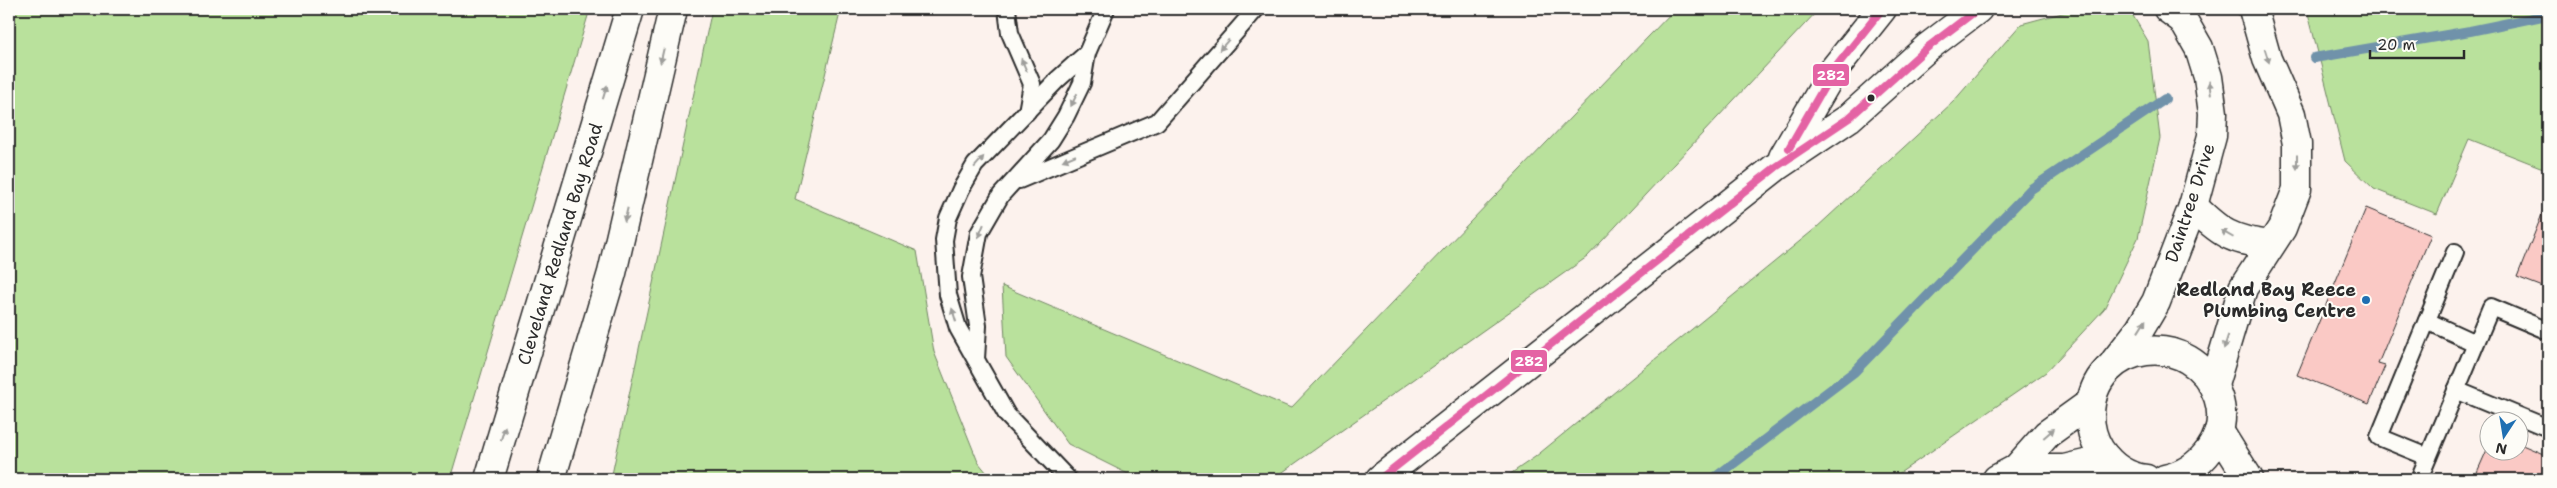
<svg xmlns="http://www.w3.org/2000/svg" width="2557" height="488" font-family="'Shantell Sans',sans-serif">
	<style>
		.green { fill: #b9e19c; stroke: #728664 }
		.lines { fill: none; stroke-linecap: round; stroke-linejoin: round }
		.stream { stroke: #6f92aa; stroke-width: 10 }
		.building { fill: #fac9c5; stroke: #2b2b2b }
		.lane-casing { stroke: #2b2b2b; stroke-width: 20 }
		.street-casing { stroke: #2b2b2b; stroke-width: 31 }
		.secondary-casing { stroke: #2b2b2b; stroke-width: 31 }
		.highway-casing { stroke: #2b2b2b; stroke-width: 31 }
		.lane { stroke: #fdfcf7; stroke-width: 16 }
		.street { stroke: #fdfcf7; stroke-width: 28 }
		.secondary { stroke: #fdfcf7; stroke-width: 28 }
		.highway { stroke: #fdfcf7; stroke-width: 28 }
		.bus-1-casing { stroke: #fdfcf7; stroke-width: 11 }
		.bus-1 { stroke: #e463a4; stroke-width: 8 }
		.oneway { fill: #9e9e9b }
		.bus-dot { fill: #2b2b2b; stroke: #fdfcf7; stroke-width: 2 }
		.poi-dot { fill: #1f6fb2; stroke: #fdfcf7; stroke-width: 2 }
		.labels { text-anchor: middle; stroke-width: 4; stroke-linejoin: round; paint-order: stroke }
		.street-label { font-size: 18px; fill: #2b2b2b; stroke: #fdfcf7 }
		.poi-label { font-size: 18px; font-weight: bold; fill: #2b2b2b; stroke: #fdfcf7; text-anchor: end }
		.line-badge { stroke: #fdfcf7; stroke-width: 2 }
		.badge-label { font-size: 14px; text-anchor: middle; font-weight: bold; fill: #fff }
	</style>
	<rect width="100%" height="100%" fill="#fcf2ed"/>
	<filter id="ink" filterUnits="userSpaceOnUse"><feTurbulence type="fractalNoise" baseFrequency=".02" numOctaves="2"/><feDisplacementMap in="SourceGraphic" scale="10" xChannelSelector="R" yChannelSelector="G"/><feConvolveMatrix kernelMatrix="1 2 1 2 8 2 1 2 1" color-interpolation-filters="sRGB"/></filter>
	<g filter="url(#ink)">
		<g class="green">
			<path d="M 9,9 L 590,9 L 450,479 L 9,479 Z"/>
			<path d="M 712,9 L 841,9 L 795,199 L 917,251 L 934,352 L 978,462 L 992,479 L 611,479 Z"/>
			<path d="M 1675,9 L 1819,9 L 1587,257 L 1273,479 L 1138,479 L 1068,444 L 1006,357 L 1002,286 L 1291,408 Z"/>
			<path d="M 2077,9 L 2129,9 L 2148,41 L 2160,138 L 2138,238 L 2104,309 L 2046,372 L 1891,479 L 1503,479 L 1535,457 L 1816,228 L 1953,102 L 2021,24 Z"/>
			<path d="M 2307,9 L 2548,9 L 2548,170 L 2469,139 L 2437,214 L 2374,189 L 2345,161 Z"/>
		</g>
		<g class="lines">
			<g class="stream">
				<path d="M 2314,58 L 2470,31 L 2548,15"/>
				<path d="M 1713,479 L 1854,372 L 2031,189 L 2165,99"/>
			</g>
		</g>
		<g class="building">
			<path d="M 2547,202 L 2548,202 L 2548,289 L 2517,277 Z"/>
			<path d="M 2366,208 L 2431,235 L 2378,364 L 2385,366 L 2369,404 L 2297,375 Z"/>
			<path d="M 2490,443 L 2490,450 L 2520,450 L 2520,444 L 2548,456 L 2548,479 L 2474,479 Z"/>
		</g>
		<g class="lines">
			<g class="lane-casing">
				<g id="lane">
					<path d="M 1007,9 L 1010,33 L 1032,84 L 1027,112"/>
					<path d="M 1019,180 L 1157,122 L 1256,9"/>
					<path d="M 2427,321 L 2475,343"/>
					<path d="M 976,359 L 978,326 L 971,277 L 979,233 L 1001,195 L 1051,140 L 1066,116 L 1082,83 L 1087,53 L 1106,9"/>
					<path d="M 2456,390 L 2548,428"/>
					<path d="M 2428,457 L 2379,437 L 2455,252"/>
					<path d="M 1068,479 L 1007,415 L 958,328 L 948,295 L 944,240 L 948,218 L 961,189 L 975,165 L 1057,80 L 1087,53"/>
					<path d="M 2419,479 L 2491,307 L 2548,331"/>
				</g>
			</g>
			<g class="street-casing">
				<g id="street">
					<path d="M 2193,206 C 2220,233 2231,240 2269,245"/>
					<path d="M 2115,361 L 2140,329 L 2156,302 L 2193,206 L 2212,136 L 2213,113 L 2208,77 L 2199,48 L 2183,20 L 2168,9"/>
					<path d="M 2214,385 L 2243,288 L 2282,228 L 2297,189 L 2297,144 L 2291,114 L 2267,59 L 2253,9"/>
					<path d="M 2219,431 L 2249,479"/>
					<path d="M 2016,469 L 2064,469 L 2107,459"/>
					<path d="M 1997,479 L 2016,469 L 2047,434 L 2090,403"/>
					<path d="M 2146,479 C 2127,477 2111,466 2100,450 C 2093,439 2090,427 2090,414 C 2092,339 2194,327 2218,397 C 2231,436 2201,471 2165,479"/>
				</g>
			</g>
			<g class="secondary-casing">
				<g id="secondary">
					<path d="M 1783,157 L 1835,68 L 1882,9"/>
					<path d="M 1380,479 L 1776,167 L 1849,118 L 1928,47 L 1978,9"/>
				</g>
			</g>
			<g class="highway-casing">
				<g id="highway">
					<path d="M 489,479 L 630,9"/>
					<path d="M 551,479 L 612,273 L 673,9"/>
				</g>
			</g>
			<use href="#lane" class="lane"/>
			<use href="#street" class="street"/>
			<use href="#secondary" class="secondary"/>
			<use href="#highway" class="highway"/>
			<g class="bus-1-casing">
				<g id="bus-1">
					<path d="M 1789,148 L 1835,68 L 1882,9"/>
					<path d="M 1380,479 L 1776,167 L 1849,118 L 1928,47 L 1978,9"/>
				</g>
			</g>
			<use href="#bus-1" class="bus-1"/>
		</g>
		<defs><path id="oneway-solid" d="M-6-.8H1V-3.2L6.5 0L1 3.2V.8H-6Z" transform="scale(1.25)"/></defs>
		<g class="oneway">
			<use href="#oneway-solid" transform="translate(1224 45) rotate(131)"/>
			<use href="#oneway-solid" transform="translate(662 56) rotate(103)"/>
			<use href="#oneway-solid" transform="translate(2267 56) rotate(72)"/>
			<use href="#oneway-solid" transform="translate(1024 65) rotate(-113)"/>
			<use href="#oneway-solid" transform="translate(2210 88) rotate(-97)"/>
			<use href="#oneway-solid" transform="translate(605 92) rotate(-73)"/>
			<use href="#oneway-solid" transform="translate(1074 100) rotate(116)"/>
			<use href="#oneway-solid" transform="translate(1069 158) rotate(158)"/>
			<use href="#oneway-solid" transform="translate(979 162) rotate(-49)"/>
			<use href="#oneway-solid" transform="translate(2297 162) rotate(90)"/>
			<use href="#oneway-solid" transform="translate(626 215) rotate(103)"/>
			<use href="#oneway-solid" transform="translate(981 231) rotate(112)"/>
			<use href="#oneway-solid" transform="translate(2227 234) rotate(-150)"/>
			<use href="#oneway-solid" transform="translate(954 315) rotate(-107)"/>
			<use href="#oneway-solid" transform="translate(2142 326) rotate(-58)"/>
			<use href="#oneway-solid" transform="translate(2226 342) rotate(108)"/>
			<use href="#oneway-solid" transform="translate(503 433) rotate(-73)"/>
			<use href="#oneway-solid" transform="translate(2049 433) rotate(-41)"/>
		</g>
	</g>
	<circle class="bus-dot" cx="1871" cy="98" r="4.5"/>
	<circle class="poi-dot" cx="2366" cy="300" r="5"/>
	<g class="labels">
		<g class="street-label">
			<text transform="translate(2190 203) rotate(-72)" y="6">Daintree Drive</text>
			<text transform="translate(560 244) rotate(-73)" y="6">Cleveland Redland Bay Road</text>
		</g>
		<g class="poi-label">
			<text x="2356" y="296">Redland Bay Reece<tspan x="2356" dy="21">Plumbing Centre</tspan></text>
		</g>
	</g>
	<g class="line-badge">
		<rect x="1812" y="63" width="38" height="24" rx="5" fill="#e463a4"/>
		<rect x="1510" y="349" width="38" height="24" rx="5" fill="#e463a4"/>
	</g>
	<g class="badge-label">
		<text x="1831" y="80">282</text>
		<text x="1529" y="366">282</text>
	</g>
	<rect width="2557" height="488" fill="none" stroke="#fdfcf7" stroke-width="30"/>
	<rect x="15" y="15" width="2527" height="458" fill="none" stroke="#2b2b2b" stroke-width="2" filter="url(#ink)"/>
	<g transform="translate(2504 436) rotate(192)"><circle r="24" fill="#fdfcf7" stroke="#a9a8a5"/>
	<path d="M0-4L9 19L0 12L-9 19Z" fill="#1f6fb2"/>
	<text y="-8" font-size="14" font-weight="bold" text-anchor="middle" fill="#2b2b2b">N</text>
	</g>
	<path d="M2370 50v8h94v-8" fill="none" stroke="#2b2b2b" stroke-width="2.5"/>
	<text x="2377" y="50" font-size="15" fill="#2b2b2b" stroke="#fdfcf7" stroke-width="4" paint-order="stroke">20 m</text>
</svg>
